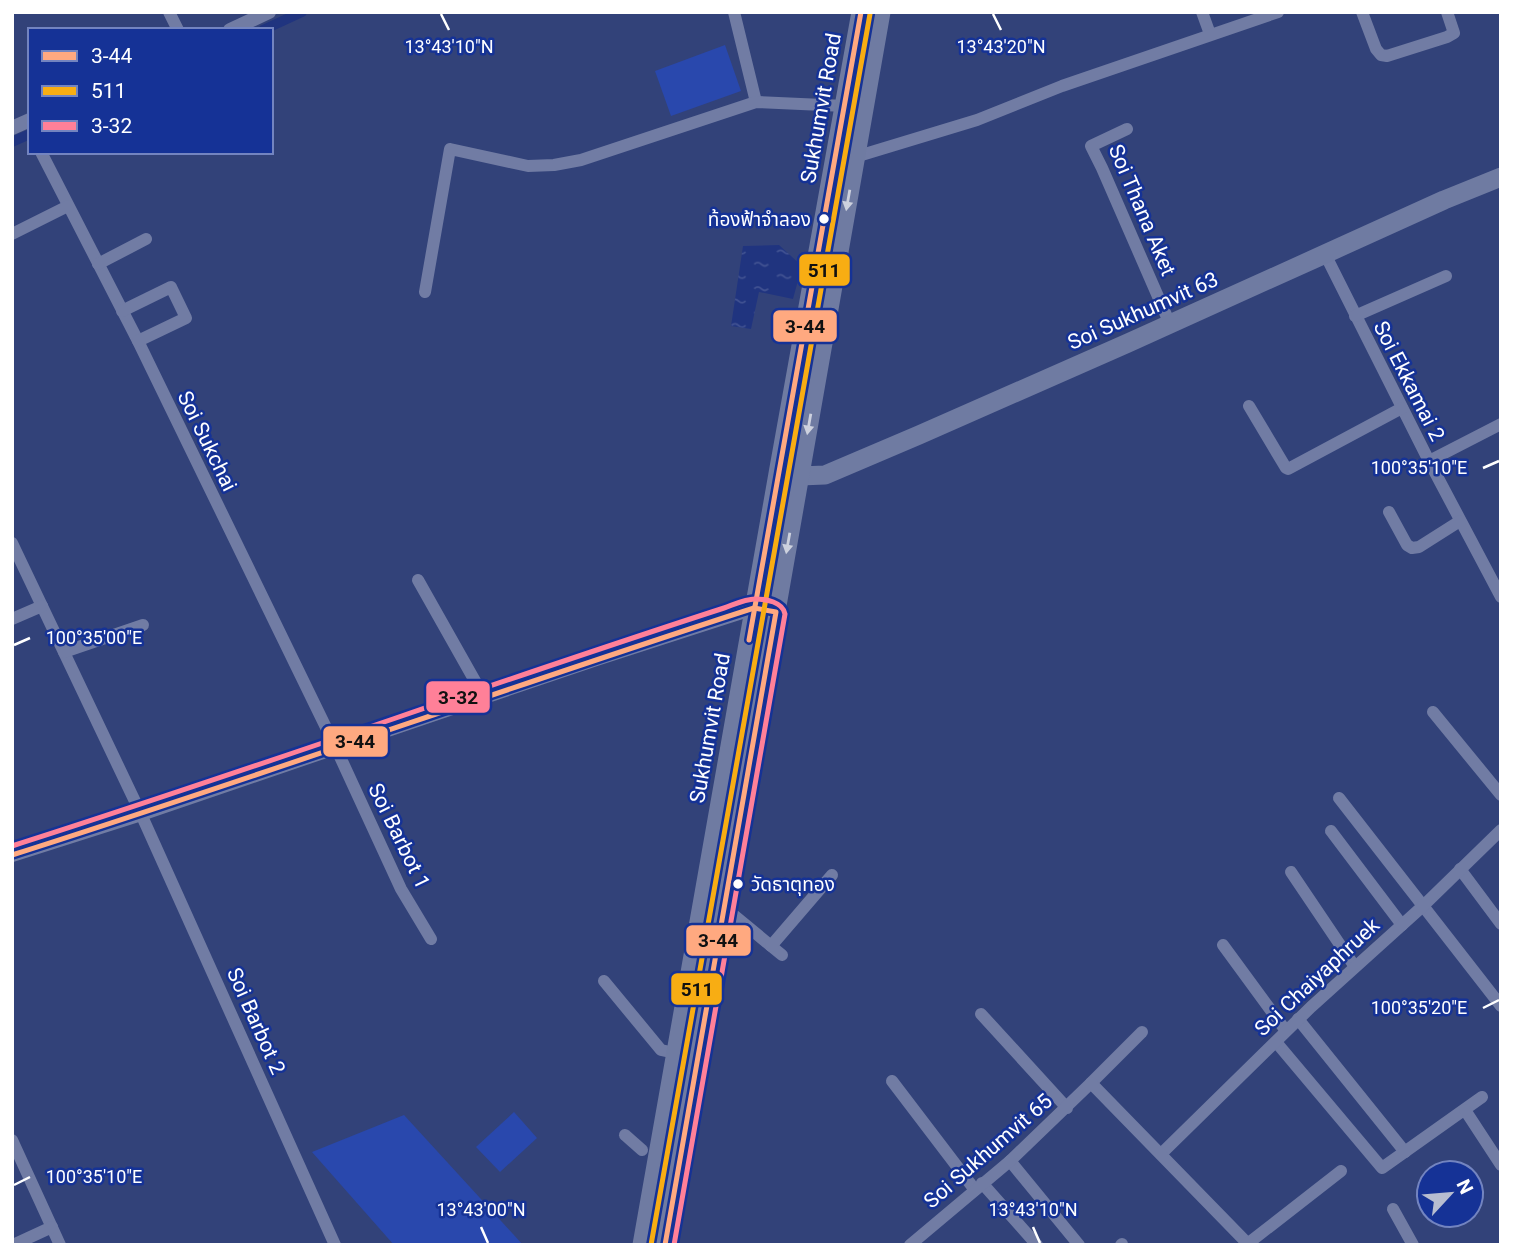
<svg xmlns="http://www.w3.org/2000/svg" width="1513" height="1257" font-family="Roboto,'Noto Sans Thai',sans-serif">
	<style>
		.green { fill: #2948ad }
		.water { fill: url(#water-ripples) }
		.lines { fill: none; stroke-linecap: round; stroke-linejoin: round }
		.canal { stroke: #20347f; stroke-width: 10 }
		.minor { stroke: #717ca4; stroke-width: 12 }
		.tertiary { stroke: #717ca4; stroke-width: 14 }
		.primary { stroke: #6f7ba2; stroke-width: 19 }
		.bus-1-casing { stroke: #153296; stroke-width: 10 }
		.bus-2-casing { stroke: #153296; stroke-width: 10 }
		.bus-3-casing { stroke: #153296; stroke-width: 10 }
		.bus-1 { stroke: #ffa980; stroke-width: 5 }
		.bus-2 { stroke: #f8ad13; stroke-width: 5 }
		.bus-3 { stroke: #ff8098; stroke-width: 5 }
		.oneway { fill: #cdd1de }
		.ticks { fill: none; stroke: #fff; stroke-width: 2.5 }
		.bus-dot { fill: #fff; stroke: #153296; stroke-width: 2.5 }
		.labels { text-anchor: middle; stroke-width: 5; stroke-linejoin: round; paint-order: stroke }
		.bus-label { font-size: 19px; fill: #fff; stroke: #153296; text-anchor: end }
		.street-label { font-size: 21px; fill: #fff; stroke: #153296 }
		.ticks-label { font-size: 18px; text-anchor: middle; fill: #fff; stroke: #153296; stroke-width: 5; stroke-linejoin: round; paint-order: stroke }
		.line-badge { stroke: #153296; stroke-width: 2.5 }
		.pale-badge-label { font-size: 19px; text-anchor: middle; font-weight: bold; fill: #111 }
	</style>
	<defs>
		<pattern id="water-ripples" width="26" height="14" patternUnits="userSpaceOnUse" patternTransform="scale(1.75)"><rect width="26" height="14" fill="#20347f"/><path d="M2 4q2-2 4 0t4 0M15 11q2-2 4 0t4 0" fill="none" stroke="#415292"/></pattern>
	</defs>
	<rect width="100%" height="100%" fill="#324279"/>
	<g class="green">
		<path d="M 725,45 L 741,91 L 671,116 L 655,71 Z"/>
		<path d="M 514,1112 L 537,1138 L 500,1172 L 476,1147 Z"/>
		<path d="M 404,1115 L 523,1245 L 394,1245 L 312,1152 Z"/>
	</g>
	<path class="water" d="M 779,245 L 802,266 L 793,299 L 759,292 L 751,329 L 731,326 L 743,246 Z"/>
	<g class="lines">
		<g class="canal">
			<path d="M 263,30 L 302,12"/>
			<path d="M 12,142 L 30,134"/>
		</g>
		<g class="minor">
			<path d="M 169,12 L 178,30"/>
			<path d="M 734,12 L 756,102"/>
			<path d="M 1202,12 L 1210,34"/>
			<path d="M 1362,12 L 1376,49 L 1381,55 L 1387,56 L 1447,37 L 1454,33 L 1447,12"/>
			<path d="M 1127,129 L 1091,146 L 1102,168 L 1170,324"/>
			<path d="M 41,152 L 138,341 L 336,748 L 401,889 L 431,939"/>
			<path d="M 855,157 L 977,120 L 1062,86 L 1278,12"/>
			<path d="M 12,234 L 68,206"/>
			<path d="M 1325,254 L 1429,461 L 1501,597"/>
			<path d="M 98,264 L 146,239"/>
			<path d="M 425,292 L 450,149 L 528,166 L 554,165 L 581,160 L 756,102 L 845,106"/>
			<path d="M 122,311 L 171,287 L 186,318 L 138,341"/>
			<path d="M 1355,316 L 1446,276"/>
			<path d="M 1249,406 L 1286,468 L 1288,469 L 1402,408"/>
			<path d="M 1429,461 L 1501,424"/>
			<path d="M 1389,512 L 1407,545 L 1412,548 L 1419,547 L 1460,521"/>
			<path d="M 12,543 L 141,814 L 335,1245"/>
			<path d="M 418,580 L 484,697"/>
			<path d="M 12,619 L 42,606"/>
			<path d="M 64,652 L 143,625"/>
			<path d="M 1433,712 L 1501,795"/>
			<path d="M 1339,798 L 1501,1006"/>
			<path d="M 1331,831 L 1402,925"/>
			<path d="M 1460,869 L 1501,924"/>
			<path d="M 1291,872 L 1355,967"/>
			<path d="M 724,907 L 782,955"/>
			<path d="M 1223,945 L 1286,1031"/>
			<path d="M 771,946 L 832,875"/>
			<path d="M 604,981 L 661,1050 L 675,1053"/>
			<path d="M 981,1014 L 1067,1108"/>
			<path d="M 1298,1019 L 1405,1152"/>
			<path d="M 1276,1042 L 1382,1168 L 1482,1097"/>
			<path d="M 892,1081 L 975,1190"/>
			<path d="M 1091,1083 L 1142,1032"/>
			<path d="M 1465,1110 L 1501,1165"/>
			<path d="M 625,1135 L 642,1150"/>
			<path d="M 12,1140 L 60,1245"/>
			<path d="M 1161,1154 L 1311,1007 L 1423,906 L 1501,830"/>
			<path d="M 1010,1161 L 1079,1245"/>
			<path d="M 982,1183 L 1037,1245"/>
			<path d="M 1393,1209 L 1413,1245"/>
			<path d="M 13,1245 L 52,1227"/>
			<path d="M 910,1245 L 1010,1161 L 1091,1083 L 1249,1245"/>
			<path d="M 1121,1245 L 1122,1244"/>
			<path d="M 1246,1245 L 1341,1171"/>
		</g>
		<g class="tertiary">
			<path d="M 230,30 L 269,12"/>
			<path d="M 12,128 L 30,120"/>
			<path d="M 12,855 L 141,814 L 596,659 L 754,608"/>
		</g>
		<g class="primary">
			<path d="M 789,472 L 800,476 L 825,475 L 919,435 L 1128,343 L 1325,254 L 1444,200 L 1501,177"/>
			<path d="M 642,1245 L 779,468 L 861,12"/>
			<path d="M 665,1245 L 881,12"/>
		</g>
		<g class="bus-1-casing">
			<g id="bus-1">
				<path d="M 749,640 L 861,12"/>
				<path d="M 12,855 C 261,776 506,688 754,608 L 776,612 L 665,1245"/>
			</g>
		</g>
		<g class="bus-2-casing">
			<path id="bus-2" d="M 651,1245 L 870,14"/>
		</g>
		<g class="bus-3-casing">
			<path id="bus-3" d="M 12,846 C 251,770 486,685 724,608 C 733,605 745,599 755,599 C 766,599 783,602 785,614 L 674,1245"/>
		</g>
		<use href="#bus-1" class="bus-1"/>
		<use href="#bus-2" class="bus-2"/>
		<use href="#bus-3" class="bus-3"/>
	</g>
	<defs><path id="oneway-solid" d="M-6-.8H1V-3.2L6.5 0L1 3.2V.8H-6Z" transform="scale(1.75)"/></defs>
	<g class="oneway">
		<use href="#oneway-solid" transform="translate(848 200) rotate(100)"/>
		<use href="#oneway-solid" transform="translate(809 424) rotate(100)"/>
		<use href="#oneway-solid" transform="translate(788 543) rotate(100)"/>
	</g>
	<path class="ticks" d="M 441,14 L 449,30M 993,14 L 1001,30M 1483,468 L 1499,461M 14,645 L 30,638M 1483,1008 L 1499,1000M 14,1185 L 30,1177M 481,1227 L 488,1243M 1033,1227 L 1040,1243"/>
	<g class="bus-dot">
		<circle cx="824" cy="219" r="6"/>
		<circle cx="738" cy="884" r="6"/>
	</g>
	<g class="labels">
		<g class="bus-label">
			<text x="811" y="226">ท้องฟ้าจำลอง</text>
			<text x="751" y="891" text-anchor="start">วัดธาตุทอง</text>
		</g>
		<g class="street-label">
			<text transform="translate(821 108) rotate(-80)" y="7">Sukhumvit Road</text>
			<text transform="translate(1142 210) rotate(67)" y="7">Soi Thana Aket</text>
			<text transform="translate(1143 311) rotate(-24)" y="7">Soi Sukhumvit 63</text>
			<text transform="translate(1409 381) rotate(63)" y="7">Soi Ekkamai 2</text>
			<text transform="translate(207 441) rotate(64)" y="7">Soi Sukchai</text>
			<text transform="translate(710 728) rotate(-80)" y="7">Sukhumvit Road</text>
			<text transform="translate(399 836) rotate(64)" y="7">Soi Barbot 1</text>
			<text transform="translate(1317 977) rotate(-43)" y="7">Soi Chaiyaphruek</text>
			<text transform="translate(256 1021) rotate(66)" y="7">Soi Barbot 2</text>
			<text transform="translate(988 1151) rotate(-41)" y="7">Soi Sukhumvit 65</text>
		</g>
	</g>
	<g class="ticks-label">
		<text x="449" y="53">13°43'10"N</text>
		<text x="1001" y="53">13°43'20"N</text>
		<text x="1419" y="474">100°35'10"E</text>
		<text x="94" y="644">100°35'00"E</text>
		<text x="1419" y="1014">100°35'20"E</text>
		<text x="94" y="1183">100°35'10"E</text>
		<text x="481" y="1216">13°43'00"N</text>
		<text x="1033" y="1216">13°43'10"N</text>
	</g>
	<g class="line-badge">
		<rect x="798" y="253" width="53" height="34" rx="7" fill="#f8ad13"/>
		<rect x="772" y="309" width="66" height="34" rx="7" fill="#ffa980"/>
		<rect x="425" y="680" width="66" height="34" rx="7" fill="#ff8098"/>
		<rect x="322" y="725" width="67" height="33" rx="7" fill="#ffa980"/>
		<rect x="685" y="924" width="67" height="33" rx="7" fill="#ffa980"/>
		<rect x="670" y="972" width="53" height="34" rx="7" fill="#f8ad13"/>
	</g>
	<g class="pale-badge-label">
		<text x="824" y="277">511</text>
		<text x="805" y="333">3-44</text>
		<text x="458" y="704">3-32</text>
		<text x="355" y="748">3-44</text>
		<text x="718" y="947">3-44</text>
		<text x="697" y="996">511</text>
	</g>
	<rect width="1513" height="1257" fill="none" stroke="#ffffff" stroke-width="28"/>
	<rect x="28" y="28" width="245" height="126" fill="#153296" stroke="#7384c0" stroke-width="2"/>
	<rect x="42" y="51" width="35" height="10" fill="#ffa980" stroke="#7384c0" stroke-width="2"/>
	<text x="91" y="63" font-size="21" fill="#ffffff">3-44</text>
	<rect x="42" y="86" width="35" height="10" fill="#f8ad13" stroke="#7384c0" stroke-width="2"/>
	<text x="91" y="98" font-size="21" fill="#ffffff">511</text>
	<rect x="42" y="121" width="35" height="10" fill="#ff8098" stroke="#7384c0" stroke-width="2"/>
	<text x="91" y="133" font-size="21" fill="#ffffff">3-32</text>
	<g transform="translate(1450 1194) rotate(64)"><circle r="33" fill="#153296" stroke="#7384c0" stroke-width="2"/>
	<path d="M0-5L12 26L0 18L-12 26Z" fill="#b7bdd0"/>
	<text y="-10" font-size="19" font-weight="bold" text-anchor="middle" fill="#ffffff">N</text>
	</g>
</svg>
